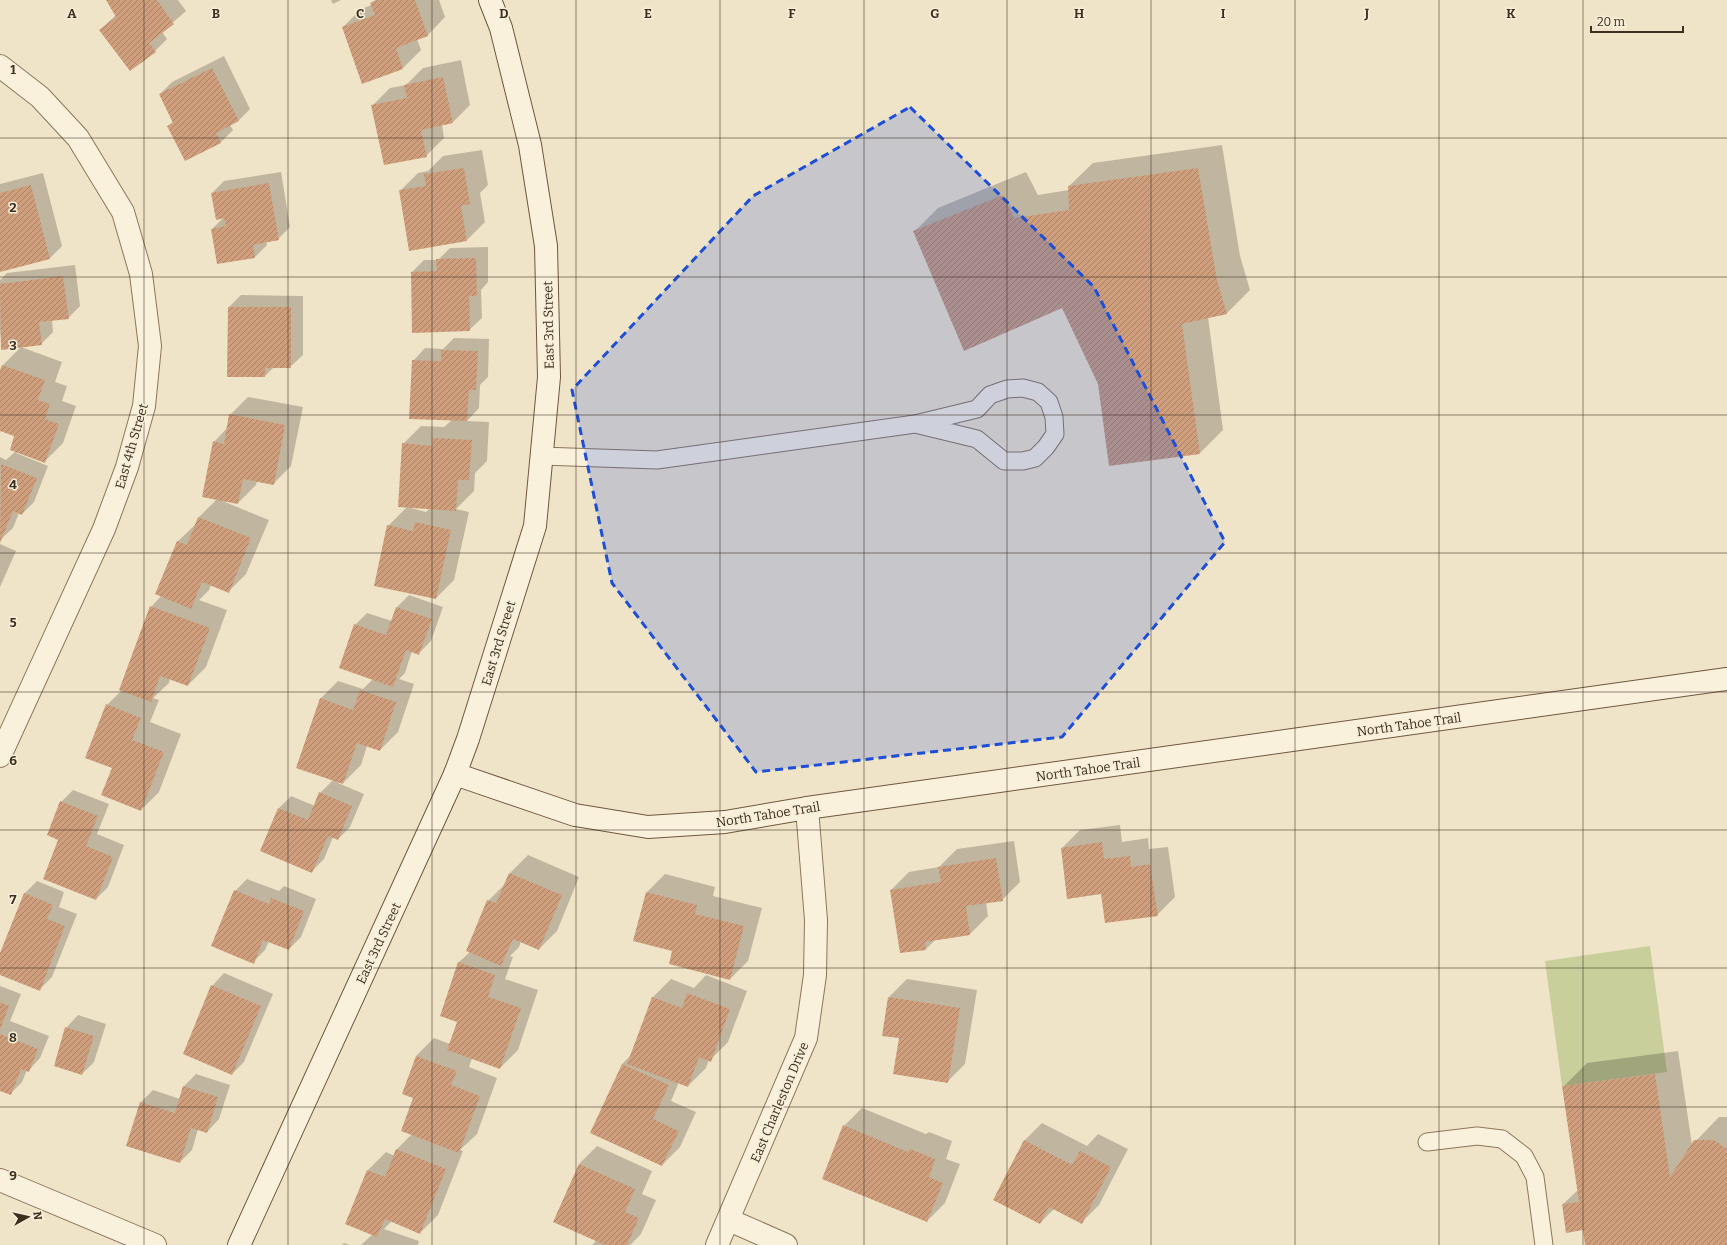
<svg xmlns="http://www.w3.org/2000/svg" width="1727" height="1245" font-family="Bitter,serif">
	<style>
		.green { fill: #c9cf9b }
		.shadow { fill: #0003; fill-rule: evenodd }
		.building { fill: url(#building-hatch) }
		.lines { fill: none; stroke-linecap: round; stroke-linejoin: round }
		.lane-casing { stroke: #8d765c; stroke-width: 19 }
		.street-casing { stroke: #8d765c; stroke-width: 24 }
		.secondary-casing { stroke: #6f573f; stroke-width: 24 }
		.lane { stroke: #faf1dc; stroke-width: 17 }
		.street { stroke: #faf1dc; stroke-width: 22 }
		.secondary { stroke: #faf1dc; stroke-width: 22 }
		.marked { fill: #1d4ed8; fill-opacity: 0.2; stroke: #1d4ed8; stroke-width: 3; stroke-dasharray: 8 5; stroke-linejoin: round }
		.grid { fill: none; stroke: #3d2e20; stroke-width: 1; stroke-opacity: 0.55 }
		.labels { text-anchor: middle; stroke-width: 3; stroke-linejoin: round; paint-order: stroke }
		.street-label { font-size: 13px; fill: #3d2e20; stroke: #f7eed8 }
		.grid-label { font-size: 13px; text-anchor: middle; font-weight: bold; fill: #3d2e20; stroke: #f7eed8; stroke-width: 3; stroke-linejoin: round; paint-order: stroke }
	</style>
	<defs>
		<pattern id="building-hatch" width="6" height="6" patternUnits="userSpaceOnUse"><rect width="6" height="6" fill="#cf9f7d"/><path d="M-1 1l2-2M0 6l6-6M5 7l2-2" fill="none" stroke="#a98266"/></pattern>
	</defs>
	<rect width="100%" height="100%" fill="#f0e4c8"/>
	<path class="green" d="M 1650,946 L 1667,1072 L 1562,1086 L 1545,961 Z"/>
	<g class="shadow">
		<path d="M 107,0 L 178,0 L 186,11 L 162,32 L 167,39 L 155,51 L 100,30 L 116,15 Z"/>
		<path d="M 331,0 L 341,0 L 333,4 Z"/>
		<path d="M 375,0 L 439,0 L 445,17 L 427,36 L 417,39 L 421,50 L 403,68 L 363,82 L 343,27 L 361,9 L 372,5 L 371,3 Z"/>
		<path d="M 224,56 L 250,109 L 238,121 L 230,125 L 233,130 L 221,142 L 185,160 L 168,126 L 174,121 L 160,94 L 172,82 Z"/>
		<path d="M 461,60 L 470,105 L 452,123 L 442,125 L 444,138 L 426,156 L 372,106 L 390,88 L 406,85 L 423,68 Z"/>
		<path d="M 1222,145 L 1240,256 L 1250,290 L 1227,313 L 1208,317 L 1223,430 L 1200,453 L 1099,384 L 1062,307 L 915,231 L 938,208 L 1026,172 L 1038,195 L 1069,190 L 1069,186 L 1093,163 Z"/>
		<path d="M 482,150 L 488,185 L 480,193 L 485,222 L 467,240 L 400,191 L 418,173 L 428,171 L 443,156 Z"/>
		<path d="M 281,172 L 290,227 L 278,239 L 266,241 L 267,245 L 255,257 L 212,229 L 224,217 L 212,193 L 224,181 Z"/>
		<path d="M 43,173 L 62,246 L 50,258 L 0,271 L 0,184 Z"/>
		<path d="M 488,247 L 488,282 L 481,290 L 482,318 L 469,330 L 412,272 L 424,260 L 438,260 L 450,248 Z"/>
		<path d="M 75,265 L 80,306 L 68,318 L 52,320 L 53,332 L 41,344 L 2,349 L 0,330 L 0,280 L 7,273 Z"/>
		<path d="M 241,295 L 303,296 L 303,355 L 290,367 L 274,367 L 265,376 L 229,307 Z"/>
		<path d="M 454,338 L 489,339 L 488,377 L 480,385 L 479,408 L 467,421 L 489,422 L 487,461 L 475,473 L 474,491 L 456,509 L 469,512 L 454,580 L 436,598 L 388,526 L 407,507 L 403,444 L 421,426 L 444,427 L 452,420 L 413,361 L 425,348 L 443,349 ZM 407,507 L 430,508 L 426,512 Z"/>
		<path d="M 21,347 L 62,362 L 55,382 L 67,386 L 62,401 L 76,406 L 63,443 L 45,461 L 17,451 L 16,453 L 48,466 L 34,502 L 22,514 L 19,513 L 13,528 L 0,540 L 0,457 L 6,460 L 16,451 L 15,435 L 0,430 L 0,373 L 3,365 Z"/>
		<path d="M 248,397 L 303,407 L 291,466 L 273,484 L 257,481 L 256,485 L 238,503 L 220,500 L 269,520 L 246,574 L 228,592 L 211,585 L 209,590 L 199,600 L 227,610 L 206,667 L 188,685 L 170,678 L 169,683 L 153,698 L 159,700 L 150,722 L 181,734 L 159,792 L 141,810 L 113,768 L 107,705 L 122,690 L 151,607 L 161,596 L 177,542 L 196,524 L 199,517 L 217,499 L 214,442 L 227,428 L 230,415 Z"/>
		<path d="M 0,544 L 16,551 L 0,587 Z"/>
		<path d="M 409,595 L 443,607 L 431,641 L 419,653 L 412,651 L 405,673 L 399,679 L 414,684 L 398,732 L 380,750 L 367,746 L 361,765 L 343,783 L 338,781 L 338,783 L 364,794 L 350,827 L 338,839 L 333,837 L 324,859 L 312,871 L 261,850 L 279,808 L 291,796 L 315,806 L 320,793 L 333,780 L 320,699 L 338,681 L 363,689 L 373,679 L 355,625 L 367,613 L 392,621 L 397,607 Z"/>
		<path d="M 73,790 L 109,804 L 97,834 L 124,845 L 108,887 L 96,899 L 60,839 L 61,802 Z"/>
		<path d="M 1120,825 L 1122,842 L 1148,838 L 1149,849 L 1168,847 L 1175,897 L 1157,915 L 1062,848 L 1080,830 Z"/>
		<path d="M 1014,841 L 1020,882 L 1002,900 L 986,902 L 988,916 L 970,934 L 935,940 L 926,949 L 891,890 L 909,872 L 939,867 L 957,849 Z"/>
		<path d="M 528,855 L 579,877 L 557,931 L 539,949 L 521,941 L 519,947 L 510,956 L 513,957 L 505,979 L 538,990 L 518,1050 L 500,1068 L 472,1058 L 469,1067 L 497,1078 L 477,1134 L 460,1150 L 463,1151 L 438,1215 L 420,1233 L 392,1221 L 384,1229 L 419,1241 L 418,1245 L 361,1245 L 373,1234 L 368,1170 L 386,1152 L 395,1156 L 397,1149 L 412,1134 L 416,1056 L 434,1038 L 450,1044 L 458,1021 L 459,962 L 470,952 L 488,901 L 506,883 L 510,873 Z"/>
		<path d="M 665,874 L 715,887 L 713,896 L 762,908 L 748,961 L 730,979 L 673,950 L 647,892 Z"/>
		<path d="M 247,879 L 279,891 L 284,886 L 316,899 L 301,937 L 289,949 L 269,941 L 265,950 L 253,962 L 235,891 Z"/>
		<path d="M 37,881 L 64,892 L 59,907 L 77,914 L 52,977 L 40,989 L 0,974 L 0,956 L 25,893 Z"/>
		<path d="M 224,973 L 273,994 L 244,1062 L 232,1074 L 184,1054 L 212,986 Z"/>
		<path d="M 706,975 L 747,991 L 728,1042 L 710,1060 L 709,1060 L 706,1068 L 688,1086 L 679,1082 L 671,1101 L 696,1112 L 680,1147 L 662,1165 L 622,1064 L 631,1055 L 653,997 L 671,979 L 694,988 Z"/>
		<path d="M 907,979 L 977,990 L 965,1064 L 947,1082 L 900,1037 L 883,1035 L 889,997 Z"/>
		<path d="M 0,986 L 21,994 L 10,1021 L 49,1036 L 40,1058 L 28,1071 L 27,1070 L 22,1082 L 10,1094 L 0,1090 Z"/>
		<path d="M 78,1015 L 106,1024 L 94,1062 L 82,1074 L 66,1028 Z"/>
		<path d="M 1678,1051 L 1692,1145 L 1719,1117 L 1727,1117 L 1727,1245 L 1586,1245 L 1583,1229 L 1563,1204 L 1578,1190 L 1563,1087 L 1587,1063 Z"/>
		<path d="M 196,1074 L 230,1085 L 219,1119 L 207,1132 L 198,1129 L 192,1150 L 180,1162 L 127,1146 L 141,1102 L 153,1090 L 180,1099 L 184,1086 Z"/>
		<path d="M 862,1108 L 926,1134 L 929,1132 L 952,1141 L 946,1159 L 960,1164 L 945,1203 L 927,1221 L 844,1126 Z"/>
		<path d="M 1042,1123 L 1087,1146 L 1098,1134 L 1128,1149 L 1099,1205 L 1081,1223 L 1054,1209 L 1040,1223 L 1024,1141 Z"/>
		<path d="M 597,1146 L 652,1171 L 642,1194 L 656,1200 L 641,1234 L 630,1245 L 592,1245 L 597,1240 L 554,1221 L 579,1164 Z"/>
		<path d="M 344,1243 L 350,1245 L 342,1245 Z"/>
	</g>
	<g class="building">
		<path d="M 106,0 L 157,0 L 174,24 L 149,43 L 156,52 L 130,71 L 99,30 L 116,17 Z"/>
		<path d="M 378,0 L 415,0 L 428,36 L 396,48 L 403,69 L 362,84 L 342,27 L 375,15 L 370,3 Z"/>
		<path d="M 212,68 L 239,121 L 216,133 L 221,143 L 185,161 L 167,126 L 173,123 L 159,94 Z"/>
		<path d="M 443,77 L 453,123 L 421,130 L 427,157 L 384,165 L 371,105 L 407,98 L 404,85 Z"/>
		<path d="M 464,168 L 470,204 L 461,206 L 467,241 L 409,251 L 399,190 L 426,186 L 424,174 Z"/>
		<path d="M 1198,168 L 1217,280 L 1227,314 L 1182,324 L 1200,454 L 1109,466 L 1098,384 L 1062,308 L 964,351 L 913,231 L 1003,195 L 1014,218 L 1069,210 L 1068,186 Z"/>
		<path d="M 269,183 L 279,240 L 253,245 L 255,258 L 217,264 L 211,229 L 226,226 L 224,218 L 216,220 L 211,193 Z"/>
		<path d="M 31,185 L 50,259 L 0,272 L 0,193 Z"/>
		<path d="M 476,258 L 477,296 L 469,296 L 470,331 L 412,333 L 411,272 L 437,271 L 436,259 Z"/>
		<path d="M 63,276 L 69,319 L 39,322 L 42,345 L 1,350 L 0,284 Z"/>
		<path d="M 228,307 L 291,307 L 291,368 L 265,368 L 265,377 L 227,377 Z"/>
		<path d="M 441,350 L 478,351 L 476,390 L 469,390 L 467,421 L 409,419 L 412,360 L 441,361 Z"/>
		<path d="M 2,365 L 45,380 L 38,400 L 50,404 L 45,419 L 59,424 L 45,463 L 10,450 L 14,436 L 0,431 L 0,370 Z"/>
		<path d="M 229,414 L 285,425 L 274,485 L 243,479 L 238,504 L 202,497 L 213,441 L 224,444 Z"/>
		<path d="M 433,438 L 472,440 L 469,480 L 458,480 L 456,511 L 398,507 L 402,443 L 432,446 Z"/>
		<path d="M 1,464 L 37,478 L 22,515 L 13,511 L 0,543 Z"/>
		<path d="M 198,517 L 251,538 L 229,593 L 202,582 L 191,609 L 155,594 L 177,541 L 187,545 Z"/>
		<path d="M 415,522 L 451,530 L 436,599 L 374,586 L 387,525 L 413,531 Z"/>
		<path d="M 150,606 L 210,628 L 188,686 L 160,676 L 151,702 L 119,690 Z"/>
		<path d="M 396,607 L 432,619 L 419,655 L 406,650 L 393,687 L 339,668 L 354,624 L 386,635 Z"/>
		<path d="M 360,690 L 396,702 L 380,751 L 357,743 L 343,784 L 296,768 L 320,698 L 353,710 Z"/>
		<path d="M 106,704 L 141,718 L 132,740 L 164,752 L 141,811 L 101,795 L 112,768 L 85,758 Z"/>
		<path d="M 319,792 L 352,806 L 338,840 L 328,836 L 312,873 L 260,851 L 278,808 L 308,820 Z"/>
		<path d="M 60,801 L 98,816 L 86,846 L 113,857 L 96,900 L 43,879 L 58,840 L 47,835 Z"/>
		<path d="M 1102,842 L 1104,859 L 1130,856 L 1131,867 L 1150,864 L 1158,916 L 1105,923 L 1101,894 L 1067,899 L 1061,848 Z"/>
		<path d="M 996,858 L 1003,901 L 966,906 L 970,935 L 925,942 L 926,950 L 900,953 L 890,890 L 941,882 L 938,867 Z"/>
		<path d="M 509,873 L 562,895 L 539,950 L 513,939 L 501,966 L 466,951 L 487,900 L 496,903 Z"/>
		<path d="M 234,890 L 269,904 L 271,898 L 304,911 L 289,950 L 263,940 L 254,964 L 211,946 Z"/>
		<path d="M 646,892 L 697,905 L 695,914 L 744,926 L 730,980 L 669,964 L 672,951 L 633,941 Z"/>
		<path d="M 24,893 L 53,905 L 47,919 L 65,926 L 40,991 L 0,975 L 0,953 Z"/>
		<path d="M 458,962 L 495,975 L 488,997 L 521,1008 L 500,1069 L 447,1050 L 457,1022 L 440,1016 Z"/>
		<path d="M 211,985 L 261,1006 L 232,1075 L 183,1054 Z"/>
		<path d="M 687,993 L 730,1009 L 711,1062 L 699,1057 L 688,1087 L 627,1064 L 652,997 L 682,1008 Z"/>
		<path d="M 888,997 L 960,1008 L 948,1083 L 893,1074 L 899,1038 L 882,1036 Z"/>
		<path d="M 0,1002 L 9,1006 L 0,1030 Z"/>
		<path d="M 65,1027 L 94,1036 L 82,1075 L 54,1066 Z"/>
		<path d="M 0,1034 L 38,1049 L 29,1072 L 21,1069 L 11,1095 L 0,1091 Z"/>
		<path d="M 416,1056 L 457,1071 L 451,1085 L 480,1096 L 459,1153 L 401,1131 L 413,1098 L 402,1094 Z"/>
		<path d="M 622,1064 L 669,1085 L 653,1119 L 679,1131 L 662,1166 L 590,1133 Z"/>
		<path d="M 1655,1074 L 1670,1177 L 1694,1140 L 1714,1140 L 1727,1149 L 1727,1245 L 1585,1245 L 1583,1230 L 1566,1233 L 1562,1204 L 1579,1202 L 1562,1086 Z"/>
		<path d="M 183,1086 L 218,1097 L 207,1133 L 191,1128 L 180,1163 L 126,1146 L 140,1102 L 175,1113 Z"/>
		<path d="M 843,1125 L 908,1152 L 910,1149 L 935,1159 L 929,1177 L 943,1183 L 927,1222 L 822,1179 Z"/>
		<path d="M 1024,1140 L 1072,1165 L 1080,1151 L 1111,1167 L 1082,1224 L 1049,1207 L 1040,1224 L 993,1200 Z"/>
		<path d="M 396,1149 L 446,1169 L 420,1234 L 385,1219 L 377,1237 L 345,1224 L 367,1170 L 385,1177 Z"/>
		<path d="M 579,1164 L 635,1189 L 625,1212 L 639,1218 L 627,1245 L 605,1245 L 553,1222 Z"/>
	</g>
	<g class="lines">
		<g class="lane-casing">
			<g id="lane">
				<path d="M 541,456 L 657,460 L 915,424 L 977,409 L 990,395 L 1007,389 L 1023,388 L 1038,392 L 1049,402 L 1054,417 L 1055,434 L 1046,447 L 1035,458 L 1023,461 L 1004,461 L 977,439 L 915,424"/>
				<path d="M 1427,1142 L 1477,1136 L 1502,1139 L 1524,1156 L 1535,1177 L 1544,1245"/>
			</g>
		</g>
		<g class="street-casing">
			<g id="street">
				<path d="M 0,66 L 40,97 L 78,138 L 123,212 L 141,274 L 150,346 L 144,406 L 127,467 L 104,529 L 0,756"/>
				<path d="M 0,1180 L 155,1245"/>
				<path d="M 729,1220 L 786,1245"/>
				<path d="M 717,1245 L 806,1038 L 815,975 L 816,920 L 807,808"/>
			</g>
		</g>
		<g class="secondary-casing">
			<g id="secondary">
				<path d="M 455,774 L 575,815 L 648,827 L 725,822 L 807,808 L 1727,679"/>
				<path d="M 239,1245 L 455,774 L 468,739 L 535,526 L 549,377 L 546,246 L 530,145 L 501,28 L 490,0"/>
			</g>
		</g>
		<use href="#lane" class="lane"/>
		<use href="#street" class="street"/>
		<use href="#secondary" class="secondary"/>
	</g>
	<path class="marked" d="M 910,107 L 1094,287 L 1225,542 L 1062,737 L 756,772 L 612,583 L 572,390 L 753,196 Z"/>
	<path class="grid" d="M 144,0 L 144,1245M 288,0 L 288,1245M 432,0 L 432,1245M 576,0 L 576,1245M 720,0 L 720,1245M 864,0 L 864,1245M 1007,0 L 1007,1245M 1151,0 L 1151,1245M 1295,0 L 1295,1245M 1439,0 L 1439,1245M 1583,0 L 1583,1245M 0,138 L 1727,138M 0,277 L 1727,277M 0,415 L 1727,415M 0,553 L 1727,553M 0,692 L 1727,692M 0,830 L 1727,830M 0,968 L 1727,968M 0,1107 L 1727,1107"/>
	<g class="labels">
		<g class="street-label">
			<text transform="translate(548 325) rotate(-91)" y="5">East 3rd Street</text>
			<text transform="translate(131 446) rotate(-74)" y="5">East 4th Street</text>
			<text transform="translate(498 643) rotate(-73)" y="5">East 3rd Street</text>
			<text transform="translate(1409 724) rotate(-8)" y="5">North Tahoe Trail</text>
			<text transform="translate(1088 769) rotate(-8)" y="5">North Tahoe Trail</text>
			<text transform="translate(768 814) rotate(-9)" y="5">North Tahoe Trail</text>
			<text transform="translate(378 943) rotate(-65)" y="5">East 3rd Street</text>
			<text transform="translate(779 1102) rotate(-67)" y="5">East Charleston Drive</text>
		</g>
	</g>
	<g class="grid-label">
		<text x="72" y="18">A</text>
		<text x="216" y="18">B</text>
		<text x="360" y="18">C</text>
		<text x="504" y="18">D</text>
		<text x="648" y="18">E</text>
		<text x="792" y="18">F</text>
		<text x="935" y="18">G</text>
		<text x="1079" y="18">H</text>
		<text x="1223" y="18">I</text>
		<text x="1367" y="18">J</text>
		<text x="1511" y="18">K</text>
		<text x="13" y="74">1</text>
		<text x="13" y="212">2</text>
		<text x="13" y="350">3</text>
		<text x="13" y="489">4</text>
		<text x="13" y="627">5</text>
		<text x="13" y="765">6</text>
		<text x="13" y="904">7</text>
		<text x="13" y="1042">8</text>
		<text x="13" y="1180">9</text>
	</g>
	<g transform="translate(28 1217) rotate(82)" stroke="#f7eed8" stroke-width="3" paint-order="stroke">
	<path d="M0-3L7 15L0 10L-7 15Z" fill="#3d2e20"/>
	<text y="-6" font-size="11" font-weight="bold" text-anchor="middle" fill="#3d2e20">N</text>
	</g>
	<path d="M1591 26v6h92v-6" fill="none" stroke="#3d2e20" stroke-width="2"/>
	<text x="1597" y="26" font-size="12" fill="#3d2e20" stroke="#f7eed8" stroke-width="3" paint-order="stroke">20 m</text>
</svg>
